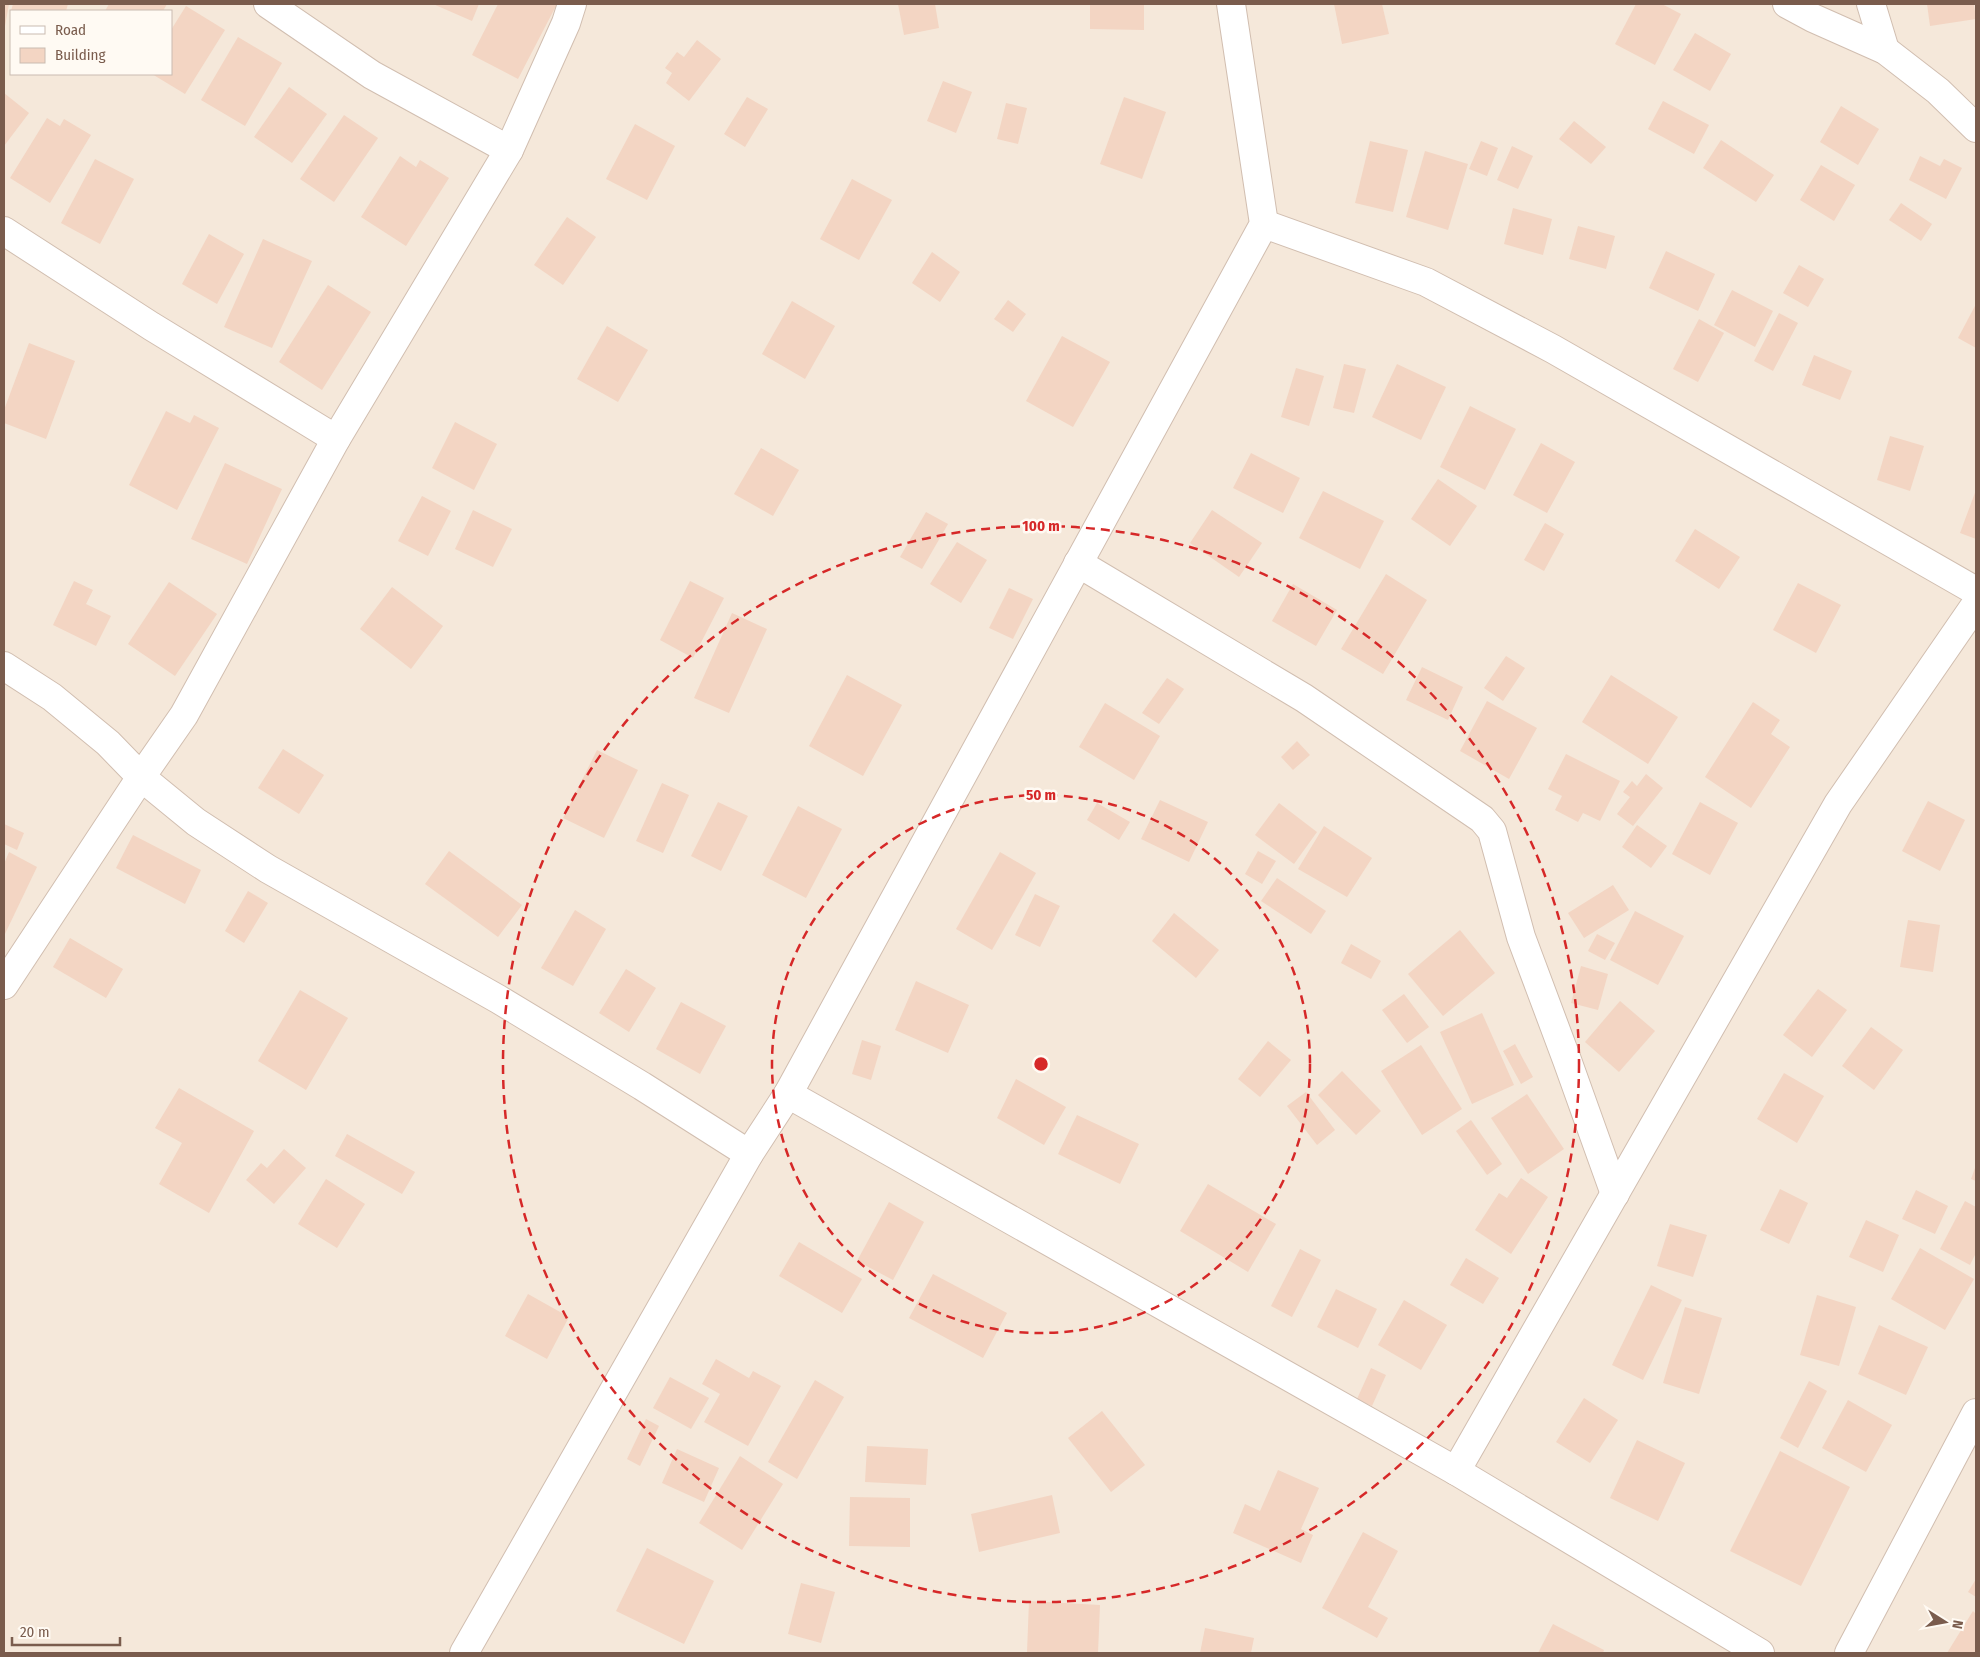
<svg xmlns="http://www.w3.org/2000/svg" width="1980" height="1657" font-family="'Fira Sans Condensed',sans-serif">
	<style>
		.residential { fill: #f5e8da; fill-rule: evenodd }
		.building { fill: #f3d5c3 }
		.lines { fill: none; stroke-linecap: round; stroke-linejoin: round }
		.minor-casing { stroke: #d1beb0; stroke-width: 30 }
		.minor { stroke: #fff; stroke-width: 28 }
		.ring { fill: none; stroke: #d62828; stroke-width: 2.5; stroke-dasharray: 9 6 }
		.centre { fill: #d62828; stroke: #fffaf3; stroke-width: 2.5 }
		.ring-label { font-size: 15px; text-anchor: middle; font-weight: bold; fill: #d62828; stroke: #fffaf3; stroke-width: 5; stroke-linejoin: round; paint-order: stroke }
	</style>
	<rect width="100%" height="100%" fill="#fdf6ec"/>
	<path class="residential" d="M 4,4 L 1976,4 L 1976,1653 L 4,1653 ZM 11,11 L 171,11 L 171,74 L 11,74 Z"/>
	<g class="building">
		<path d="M 4,4 L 9,4 L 5,26 L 4,26 Z"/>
		<path d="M 13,4 L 68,4 L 66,11 L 11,11 Z"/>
		<path d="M 109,4 L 167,4 L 163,11 L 105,11 Z"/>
		<path d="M 433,4 L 479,4 L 472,21 Z"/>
		<path d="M 498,4 L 557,4 L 518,79 L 472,55 Z"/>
		<path d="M 898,4 L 935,4 L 939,28 L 904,35 Z"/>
		<path d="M 1090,4 L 1144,4 L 1144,30 L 1090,29 Z"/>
		<path d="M 1334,4 L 1382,4 L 1389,34 L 1342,44 Z"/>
		<path d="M 1636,4 L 1662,4 L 1681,14 L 1655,65 L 1615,44 Z"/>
		<path d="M 1927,4 L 1974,4 L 1976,19 L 1930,26 Z"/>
		<path d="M 186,6 L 225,30 L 185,94 L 152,74 L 171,74 L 171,30 Z"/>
		<path d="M 1695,33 L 1731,54 L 1710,91 L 1673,70 Z"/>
		<path d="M 238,37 L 282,63 L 245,126 L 201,100 Z"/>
		<path d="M 697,40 L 721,59 L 689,101 L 666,83 L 672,73 L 665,68 L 677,52 L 684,57 Z"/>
		<path d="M 943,81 L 972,92 L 956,133 L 927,121 Z"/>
		<path d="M 289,87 L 327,114 L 292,163 L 254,137 Z"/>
		<path d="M 4,93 L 29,113 L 4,146 Z"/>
		<path d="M 747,97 L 768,109 L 745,147 L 724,134 Z"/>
		<path d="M 1124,97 L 1166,112 L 1142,179 L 1100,164 Z"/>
		<path d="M 1663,101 L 1709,125 L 1694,154 L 1648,129 Z"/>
		<path d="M 1006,103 L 1027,108 L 1018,144 L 997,139 Z"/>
		<path d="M 1841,106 L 1879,129 L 1858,165 L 1820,142 Z"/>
		<path d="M 344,115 L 378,138 L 334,202 L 300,179 Z"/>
		<path d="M 47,118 L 60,126 L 64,119 L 91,135 L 50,203 L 10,178 Z"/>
		<path d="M 1574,121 L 1606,147 L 1591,164 L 1559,139 Z"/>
		<path d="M 635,124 L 675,146 L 647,200 L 606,179 Z"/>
		<path d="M 1721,140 L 1774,175 L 1756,202 L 1703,168 Z"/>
		<path d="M 1370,141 L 1408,150 L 1393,212 L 1355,203 Z"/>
		<path d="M 1481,141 L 1498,148 L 1487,176 L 1469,169 Z"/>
		<path d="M 1512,146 L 1533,156 L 1518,189 L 1497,180 Z"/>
		<path d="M 1425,151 L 1468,164 L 1448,230 L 1406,217 Z"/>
		<path d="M 400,156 L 416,167 L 420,160 L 449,178 L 406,246 L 361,217 Z"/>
		<path d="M 1920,156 L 1940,166 L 1944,159 L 1962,168 L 1946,199 L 1909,180 Z"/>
		<path d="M 95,159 L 134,179 L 100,244 L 61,223 Z"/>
		<path d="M 1821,165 L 1855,185 L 1834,221 L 1800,200 Z"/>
		<path d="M 852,179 L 892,200 L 859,260 L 820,239 Z"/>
		<path d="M 1901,203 L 1932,224 L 1921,241 L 1889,220 Z"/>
		<path d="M 1513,208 L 1552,219 L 1543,255 L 1504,244 Z"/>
		<path d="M 567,217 L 596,237 L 563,285 L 534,265 Z"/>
		<path d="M 1578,226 L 1615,236 L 1606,269 L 1569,259 Z"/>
		<path d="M 209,234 L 244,254 L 217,304 L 182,284 Z"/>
		<path d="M 263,239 L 312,261 L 272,348 L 224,327 Z"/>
		<path d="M 1666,251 L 1715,274 L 1698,311 L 1649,288 Z"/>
		<path d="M 932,252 L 960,272 L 940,302 L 912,283 Z"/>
		<path d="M 1799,265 L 1824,279 L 1808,307 L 1783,293 Z"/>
		<path d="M 328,285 L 371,312 L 322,390 L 279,362 Z"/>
		<path d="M 1732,290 L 1773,311 L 1755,347 L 1714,325 Z"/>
		<path d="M 1008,300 L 1026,314 L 1013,332 L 994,319 Z"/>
		<path d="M 792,301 L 835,326 L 805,379 L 762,354 Z"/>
		<path d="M 1976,304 L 1976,348 L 1958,338 Z"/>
		<path d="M 1779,313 L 1798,323 L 1773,371 L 1754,361 Z"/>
		<path d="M 1699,319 L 1724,333 L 1698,382 L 1673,369 Z"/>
		<path d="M 607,326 L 648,350 L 618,402 L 577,379 Z"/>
		<path d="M 1062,336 L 1110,362 L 1073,427 L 1026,401 Z"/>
		<path d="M 29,343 L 75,361 L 46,439 L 4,423 L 4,410 Z"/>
		<path d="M 1814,355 L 1852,371 L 1840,400 L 1802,385 Z"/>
		<path d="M 1344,364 L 1366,369 L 1354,413 L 1333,408 Z"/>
		<path d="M 1397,364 L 1446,387 L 1421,440 L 1372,417 Z"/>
		<path d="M 1296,368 L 1324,376 L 1309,426 L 1281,417 Z"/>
		<path d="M 1470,406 L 1516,429 L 1485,490 L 1440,467 Z"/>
		<path d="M 166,411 L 190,423 L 194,415 L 219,428 L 177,510 L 129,485 Z"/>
		<path d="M 455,422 L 497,444 L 474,490 L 432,468 Z"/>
		<path d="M 1890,436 L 1924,446 L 1910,491 L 1877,480 Z"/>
		<path d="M 1541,443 L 1575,462 L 1547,513 L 1513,495 Z"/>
		<path d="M 761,448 L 799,470 L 773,516 L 734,494 Z"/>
		<path d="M 1251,453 L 1300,478 L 1283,513 L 1233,488 Z"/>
		<path d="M 225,463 L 282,489 L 247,564 L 191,539 Z"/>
		<path d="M 1438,479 L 1477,506 L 1450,546 L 1411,519 Z"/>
		<path d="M 1976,490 L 1976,539 L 1960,533 Z"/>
		<path d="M 1323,491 L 1384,521 L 1360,569 L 1299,538 Z"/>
		<path d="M 422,496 L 451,511 L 428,556 L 398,541 Z"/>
		<path d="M 473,510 L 512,529 L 493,567 L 455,549 Z"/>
		<path d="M 1212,510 L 1262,543 L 1239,577 L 1190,543 Z"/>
		<path d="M 926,512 L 948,524 L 922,569 L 900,557 Z"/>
		<path d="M 1545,523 L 1564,534 L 1544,571 L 1524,560 Z"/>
		<path d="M 1695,529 L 1740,557 L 1719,589 L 1675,561 Z"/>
		<path d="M 957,542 L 987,560 L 961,603 L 930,584 Z"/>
		<path d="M 1386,574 L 1427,600 L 1383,674 L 1341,649 Z"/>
		<path d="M 74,581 L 93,590 L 86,604 L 111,616 L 96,646 L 53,625 Z"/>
		<path d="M 690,581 L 724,598 L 693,658 L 660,640 Z"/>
		<path d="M 169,582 L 217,614 L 175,676 L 128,644 Z"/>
		<path d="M 1798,583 L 1841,605 L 1816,653 L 1773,630 Z"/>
		<path d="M 1293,584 L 1337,610 L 1316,646 L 1272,621 Z"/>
		<path d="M 392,587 L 443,626 L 411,669 L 360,629 Z"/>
		<path d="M 1009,588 L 1033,599 L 1013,639 L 989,628 Z"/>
		<path d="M 732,613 L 767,629 L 729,713 L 694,698 Z"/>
		<path d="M 1506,656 L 1525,668 L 1503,701 L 1484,688 Z"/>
		<path d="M 1422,667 L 1463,687 L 1448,720 L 1406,700 Z"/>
		<path d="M 847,675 L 902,705 L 863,776 L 809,746 Z"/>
		<path d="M 1611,675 L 1678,717 L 1648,764 L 1582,722 Z"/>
		<path d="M 1167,678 L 1184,689 L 1159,724 L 1142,713 Z"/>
		<path d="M 1487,701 L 1537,728 L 1509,779 L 1460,751 Z"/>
		<path d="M 1753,702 L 1780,720 L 1771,734 L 1790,747 L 1751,808 L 1705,777 Z"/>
		<path d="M 1105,703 L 1160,736 L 1134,780 L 1079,747 Z"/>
		<path d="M 1297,741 L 1310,755 L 1293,770 L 1281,757 Z"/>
		<path d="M 283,749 L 324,775 L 299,814 L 258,788 Z"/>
		<path d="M 597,750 L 638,770 L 604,838 L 563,818 Z"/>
		<path d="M 1566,754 L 1620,781 L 1600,821 L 1583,813 L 1578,822 L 1555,810 L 1562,796 L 1548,789 Z"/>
		<path d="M 1646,774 L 1663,788 L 1633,826 L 1617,814 L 1630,797 L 1623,792 L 1632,781 L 1637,786 Z"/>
		<path d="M 662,783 L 689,795 L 663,853 L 636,841 Z"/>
		<path d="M 1160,800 L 1208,822 L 1189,862 L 1141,839 Z"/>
		<path d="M 1928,801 L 1965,820 L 1940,871 L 1902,851 Z"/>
		<path d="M 718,802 L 748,816 L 721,871 L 691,856 Z"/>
		<path d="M 1700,802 L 1738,823 L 1710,875 L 1672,854 Z"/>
		<path d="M 1097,803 L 1130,822 L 1119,840 L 1087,820 Z"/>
		<path d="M 1279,803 L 1317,832 L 1294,864 L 1255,835 Z"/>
		<path d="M 798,806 L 842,829 L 806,898 L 762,875 Z"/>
		<path d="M 4,824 L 24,833 L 17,850 L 4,844 Z"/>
		<path d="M 1637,825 L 1667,846 L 1651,868 L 1622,847 Z"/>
		<path d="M 1324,826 L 1372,858 L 1347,897 L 1298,869 Z"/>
		<path d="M 133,835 L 201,870 L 185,904 L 116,868 Z"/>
		<path d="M 449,851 L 522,905 L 498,937 L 425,884 Z"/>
		<path d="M 1258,851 L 1276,861 L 1262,884 L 1245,874 Z"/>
		<path d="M 9,852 L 37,867 L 4,936 L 4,864 Z"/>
		<path d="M 1000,852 L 1036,873 L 992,950 L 956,929 Z"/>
		<path d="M 1277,878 L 1326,911 L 1311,934 L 1261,901 Z"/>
		<path d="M 1613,885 L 1629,910 L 1584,938 L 1568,913 Z"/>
		<path d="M 248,891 L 268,903 L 244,943 L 225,931 Z"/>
		<path d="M 1035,894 L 1060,906 L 1040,947 L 1015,935 Z"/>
		<path d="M 575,910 L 606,929 L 573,986 L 541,968 Z"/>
		<path d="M 1635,911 L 1684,936 L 1658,985 L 1610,960 Z"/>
		<path d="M 1174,913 L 1219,950 L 1196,978 L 1152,941 Z"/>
		<path d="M 1908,920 L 1940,925 L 1933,972 L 1900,967 Z"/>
		<path d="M 1460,930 L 1495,973 L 1443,1016 L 1408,974 Z"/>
		<path d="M 1597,934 L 1615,943 L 1605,960 L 1588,951 Z"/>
		<path d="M 70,938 L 123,969 L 106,998 L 53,967 Z"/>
		<path d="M 1351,944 L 1381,961 L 1371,979 L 1341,963 Z"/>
		<path d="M 1581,966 L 1608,974 L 1598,1010 L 1571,1003 Z"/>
		<path d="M 626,969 L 656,988 L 629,1032 L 599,1013 Z"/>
		<path d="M 916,981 L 969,1005 L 948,1053 L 895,1030 Z"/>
		<path d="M 1818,989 L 1847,1010 L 1812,1057 L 1783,1035 Z"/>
		<path d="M 300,990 L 348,1018 L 306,1090 L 258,1061 Z"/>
		<path d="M 1404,994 L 1429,1027 L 1407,1043 L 1382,1010 Z"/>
		<path d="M 1620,1001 L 1655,1031 L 1619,1072 L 1585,1042 Z"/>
		<path d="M 681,1002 L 726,1026 L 700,1074 L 656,1049 Z"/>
		<path d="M 1482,1013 L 1514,1085 L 1472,1104 L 1440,1032 Z"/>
		<path d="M 1871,1027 L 1903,1050 L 1874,1090 L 1842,1066 Z"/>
		<path d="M 862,1040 L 881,1046 L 871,1080 L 852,1074 Z"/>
		<path d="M 1268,1041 L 1291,1060 L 1260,1097 L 1238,1079 Z"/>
		<path d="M 1515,1044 L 1533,1077 L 1521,1084 L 1503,1051 Z"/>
		<path d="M 1421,1045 L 1462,1109 L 1422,1135 L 1381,1071 Z"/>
		<path d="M 1342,1071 L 1381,1111 L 1356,1135 L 1318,1095 Z"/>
		<path d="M 1784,1073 L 1824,1096 L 1797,1143 L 1757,1119 Z"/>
		<path d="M 1016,1079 L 1066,1107 L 1044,1145 L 997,1118 Z"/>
		<path d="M 179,1088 L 254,1131 L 209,1213 L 159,1184 L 182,1143 L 155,1128 Z"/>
		<path d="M 1306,1092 L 1335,1130 L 1317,1145 L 1287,1106 Z"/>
		<path d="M 1527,1094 L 1564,1149 L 1528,1174 L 1491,1118 Z"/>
		<path d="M 1077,1115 L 1139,1144 L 1120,1184 L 1058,1154 Z"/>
		<path d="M 1471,1120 L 1502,1164 L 1487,1175 L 1456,1131 Z"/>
		<path d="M 347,1134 L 415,1172 L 402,1194 L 335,1156 Z"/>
		<path d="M 284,1149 L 306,1168 L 274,1204 L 246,1180 L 261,1163 L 267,1168 Z"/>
		<path d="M 1976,1165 L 1976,1181 L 1971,1179 Z"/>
		<path d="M 1521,1178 L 1548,1197 L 1511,1254 L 1475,1230 L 1499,1193 L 1507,1198 Z"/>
		<path d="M 326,1179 L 365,1204 L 337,1248 L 298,1224 Z"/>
		<path d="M 1208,1184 L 1276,1224 L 1248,1272 L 1180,1231 Z"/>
		<path d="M 1780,1189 L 1808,1203 L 1789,1244 L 1760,1230 Z"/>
		<path d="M 1916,1190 L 1948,1206 L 1935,1234 L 1902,1219 Z"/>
		<path d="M 1965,1201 L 1976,1207 L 1976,1253 L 1970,1265 L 1940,1249 Z"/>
		<path d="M 889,1202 L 924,1222 L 893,1280 L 857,1261 Z"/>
		<path d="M 1866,1220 L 1899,1235 L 1883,1272 L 1849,1257 Z"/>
		<path d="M 1670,1224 L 1707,1235 L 1693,1277 L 1657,1266 Z"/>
		<path d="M 799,1242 L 862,1279 L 842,1313 L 779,1276 Z"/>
		<path d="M 1920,1248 L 1974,1279 L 1945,1330 L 1891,1299 Z"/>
		<path d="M 1300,1249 L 1321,1260 L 1292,1317 L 1271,1306 Z"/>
		<path d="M 1466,1258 L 1499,1278 L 1483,1304 L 1450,1285 Z"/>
		<path d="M 933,1274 L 1007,1313 L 983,1358 L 909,1318 Z"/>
		<path d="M 1651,1285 L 1682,1300 L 1643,1380 L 1612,1365 Z"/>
		<path d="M 1336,1289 L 1377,1309 L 1358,1348 L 1317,1327 Z"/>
		<path d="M 528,1294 L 569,1317 L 547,1359 L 505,1336 Z"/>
		<path d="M 1817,1295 L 1856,1307 L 1839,1366 L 1800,1355 Z"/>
		<path d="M 1404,1300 L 1447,1325 L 1421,1370 L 1378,1345 Z"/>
		<path d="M 1685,1307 L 1722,1318 L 1699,1394 L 1663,1383 Z"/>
		<path d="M 1879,1325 L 1928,1347 L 1906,1395 L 1858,1374 Z"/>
		<path d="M 716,1359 L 749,1378 L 753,1371 L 781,1386 L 748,1446 L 704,1422 L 720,1394 L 702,1384 Z"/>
		<path d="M 1371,1368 L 1386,1375 L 1372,1406 L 1357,1399 Z"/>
		<path d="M 670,1377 L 709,1398 L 691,1429 L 653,1408 Z"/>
		<path d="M 815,1380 L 844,1397 L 797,1479 L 768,1462 Z"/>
		<path d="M 1809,1381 L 1827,1391 L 1798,1448 L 1780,1438 Z"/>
		<path d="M 1584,1398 L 1618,1420 L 1590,1463 L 1556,1442 Z"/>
		<path d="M 1848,1400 L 1892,1425 L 1866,1472 L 1822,1448 Z"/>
		<path d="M 1102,1411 L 1145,1465 L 1111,1492 L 1068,1438 Z"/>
		<path d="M 646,1419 L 659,1426 L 640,1466 L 627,1459 Z"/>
		<path d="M 1637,1440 L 1685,1463 L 1658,1521 L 1610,1498 Z"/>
		<path d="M 867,1446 L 928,1449 L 926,1485 L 865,1482 Z"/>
		<path d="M 677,1449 L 719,1468 L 704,1502 L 662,1483 Z"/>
		<path d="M 1780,1451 L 1850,1487 L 1801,1586 L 1730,1551 Z"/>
		<path d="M 740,1456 L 783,1484 L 742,1550 L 699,1523 Z"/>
		<path d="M 1278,1470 L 1319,1488 L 1301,1529 L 1313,1535 L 1301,1563 L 1233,1533 L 1245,1504 L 1260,1511 Z"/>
		<path d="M 1052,1495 L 1060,1533 L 979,1552 L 971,1514 Z"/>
		<path d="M 850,1497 L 910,1498 L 910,1547 L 849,1546 Z"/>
		<path d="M 1363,1532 L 1398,1551 L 1368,1607 L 1388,1618 L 1377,1638 L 1322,1608 Z"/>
		<path d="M 647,1548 L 714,1581 L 684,1644 L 616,1611 Z"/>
		<path d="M 1976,1579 L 1976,1597 L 1968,1592 Z"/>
		<path d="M 801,1583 L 835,1592 L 821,1643 L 788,1634 Z"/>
		<path d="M 1029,1601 L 1100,1605 L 1098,1653 L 1027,1652 Z"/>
		<path d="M 1973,1611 L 1976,1614 L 1976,1653 L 1947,1653 Z"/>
		<path d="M 1553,1624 L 1604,1650 L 1603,1653 L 1538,1653 Z"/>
		<path d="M 1205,1628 L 1254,1638 L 1251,1653 L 1200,1653 Z"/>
	</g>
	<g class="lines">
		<g class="minor-casing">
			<g id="minor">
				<path d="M 268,4 L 372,75 L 509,150"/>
				<path d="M 1787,4 L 1813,18 L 1885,50 L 1938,91 L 1976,128"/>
				<path d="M 1871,4 L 1885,50"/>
				<path d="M 1264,224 L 1426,282 L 1553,349 L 1976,591"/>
				<path d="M 4,231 L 151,326 L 336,439"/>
				<path d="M 1078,563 L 1304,698 L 1482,819 L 1492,831 L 1521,937 L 1567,1060 L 1615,1194"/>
				<path d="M 4,666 L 52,697 L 108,743 L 141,777 L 196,822 L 268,869 L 498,999 L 642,1086 L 749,1154"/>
				<path d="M 4,985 L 141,777 L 184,715 L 336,439 L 509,150 L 566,23 L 572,4"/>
				<path d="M 788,1094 L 1456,1471 L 1760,1653"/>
				<path d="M 1456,1471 L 1838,804 L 1976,604"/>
				<path d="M 464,1653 L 749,1154 L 788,1094 L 1264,224 L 1231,4"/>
				<path d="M 1849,1653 L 1976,1413"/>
			</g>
		</g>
		<use href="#minor" class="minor"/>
	</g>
	<g class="ring">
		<circle cx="1041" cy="1064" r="269"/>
		<circle cx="1041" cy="1064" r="538"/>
	</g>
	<circle cx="1041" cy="1064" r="8" class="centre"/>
	<g class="ring-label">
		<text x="1041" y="531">100 m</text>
		<text x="1041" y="800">50 m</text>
	</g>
	<rect width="1980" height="1657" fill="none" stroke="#7a5c4d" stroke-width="10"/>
	<rect x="10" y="10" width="162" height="65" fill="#fffaf3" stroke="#cabbb1"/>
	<rect x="20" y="26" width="25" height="8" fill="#ffffff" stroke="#cabbb1"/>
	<text x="55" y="35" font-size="15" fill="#7a5c4d">Road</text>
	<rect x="20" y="48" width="25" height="15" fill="#f3d5c3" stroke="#cabbb1"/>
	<text x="55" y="60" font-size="15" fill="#7a5c4d">Building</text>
	<g transform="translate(1945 1622) rotate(101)" stroke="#fffaf3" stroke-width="4" paint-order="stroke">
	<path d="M0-4L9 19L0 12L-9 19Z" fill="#7a5c4d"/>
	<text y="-8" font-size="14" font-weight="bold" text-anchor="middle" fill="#7a5c4d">N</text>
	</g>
	<path d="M12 1637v8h108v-8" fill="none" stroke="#7a5c4d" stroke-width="2.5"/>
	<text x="20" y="1637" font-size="15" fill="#7a5c4d" stroke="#fffaf3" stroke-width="4" paint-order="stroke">20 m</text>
</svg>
